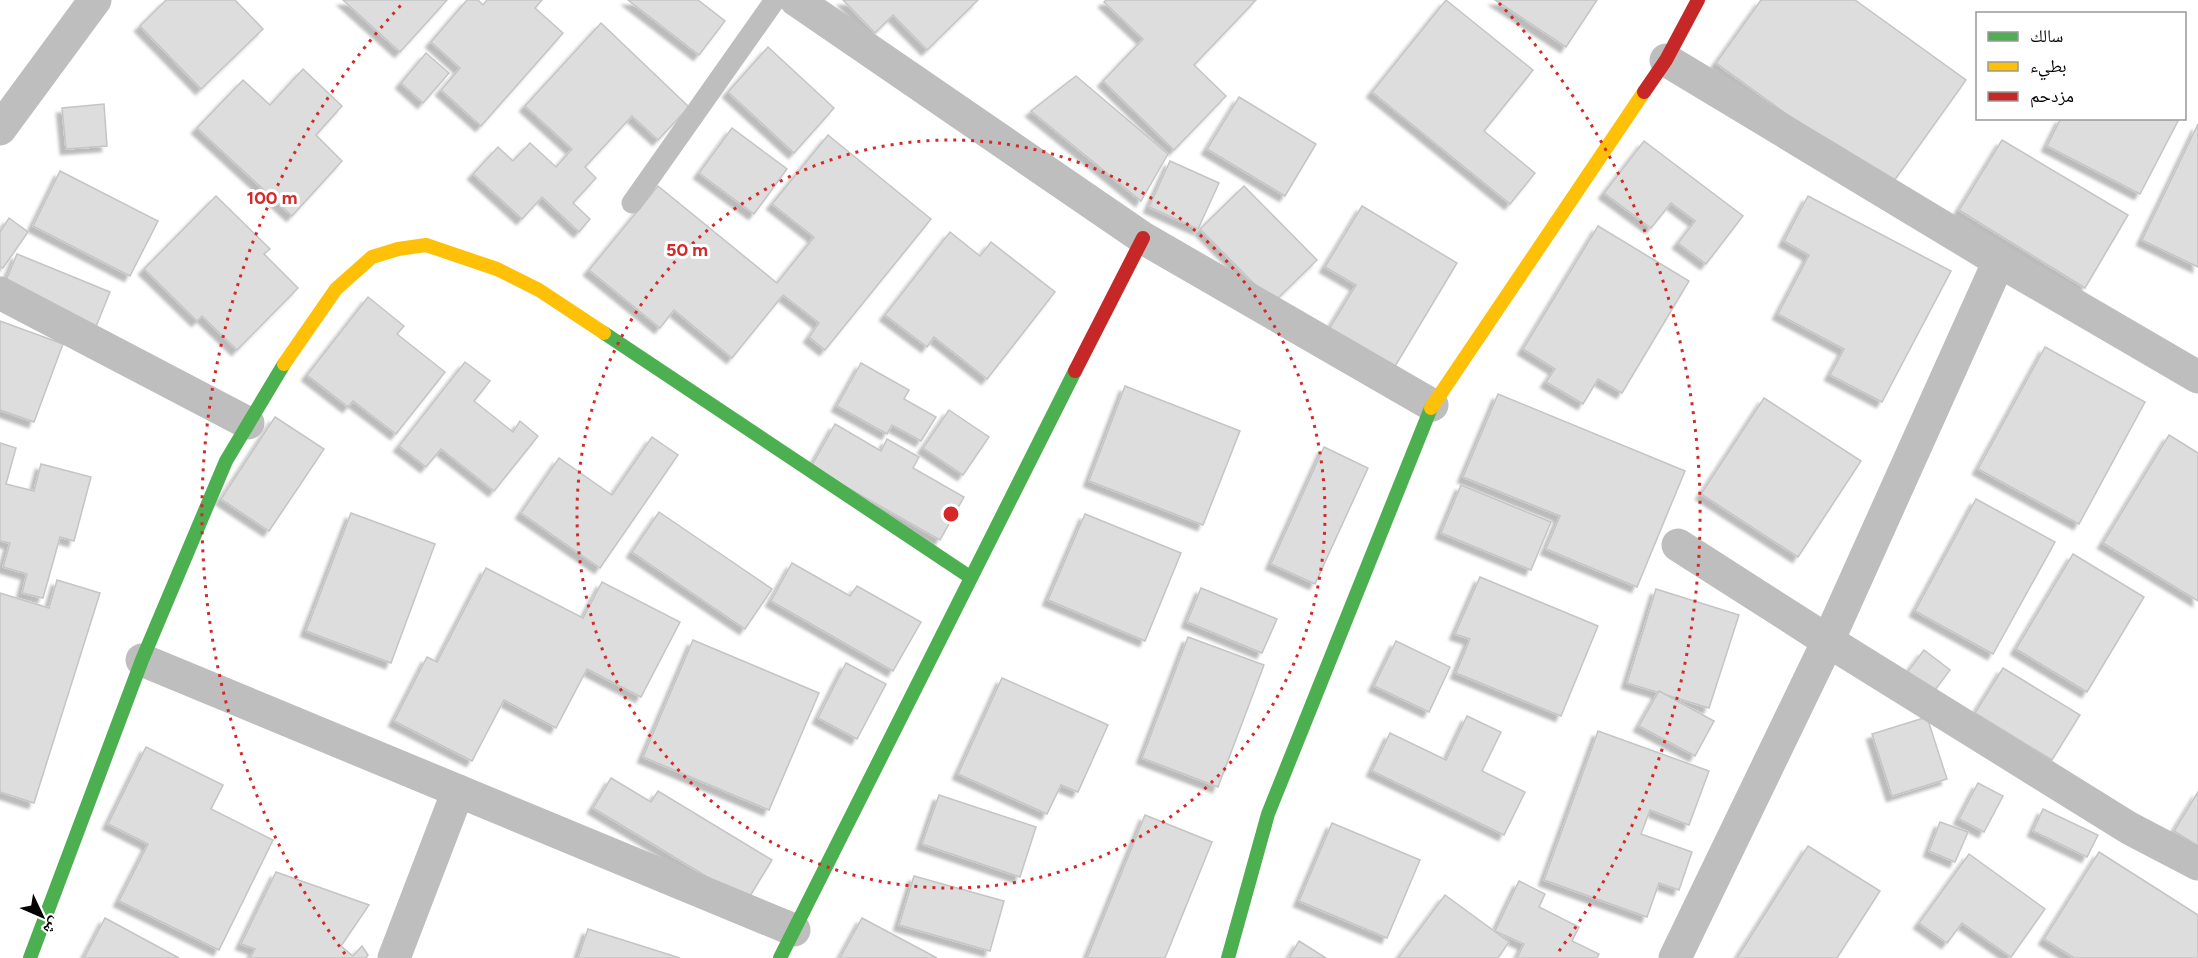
<svg xmlns="http://www.w3.org/2000/svg" width="2198" height="958" font-family="Figtree,'Noto Naskh Arabic',sans-serif">
	<style>
		.building { fill: #ddd; stroke: #c5c5c5; stroke-width: 1.5; filter: url(#shadow) }
		.lines { fill: none; stroke-linecap: round; stroke-linejoin: round }
		.lane { stroke: #bebebe; stroke-width: 21 }
		.street { stroke: #bebebe; stroke-width: 33 }
		.fast { stroke: #4caf50; stroke-width: 14 }
		.slow { stroke: #ffc107; stroke-width: 14 }
		.jam { stroke: #c62828; stroke-width: 14 }
		.ring { fill: none; stroke: #d62828; stroke-width: 3; stroke-dasharray: 3 6 }
		.centre { fill: #d62828; stroke: #fff; stroke-width: 3 }
		.ring-label { font-size: 18px; text-anchor: middle; font-weight: bold; fill: #d62828; stroke: #fff; stroke-width: 6; stroke-linejoin: round; paint-order: stroke }
	</style>
	<defs>
		<filter id="shadow"><feDropShadow dx="-5.5" dy="5.5" stdDeviation="1.5" flood-color="#0004"/></filter>
	</defs>
	<rect width="100%" height="100%" fill="#fff"/>
	<g class="building">
		<path d="M 166,0 L 235,0 L 263,29 L 201,89 L 140,26 Z"/>
		<path d="M 343,0 L 447,0 L 400,52 Z"/>
		<path d="M 467,0 L 478,0 L 483,5 L 487,0 L 542,0 L 535,8 L 563,33 L 481,126 L 441,90 L 460,68 L 431,42 Z"/>
		<path d="M 628,0 L 698,0 L 725,21 L 699,55 Z"/>
		<path d="M 843,0 L 978,0 L 927,50 L 893,15 L 875,33 Z"/>
		<path d="M 1106,0 L 1256,0 L 1194,65 L 1226,96 L 1174,150 L 1103,81 L 1143,39 L 1104,2 Z"/>
		<path d="M 1446,0 L 1533,70 L 1484,131 L 1535,173 L 1510,204 L 1372,92 Z"/>
		<path d="M 1495,0 L 1597,0 L 1566,47 Z"/>
		<path d="M 1761,0 L 1855,0 L 1966,80 L 1889,188 L 1716,63 Z"/>
		<path d="M 601,23 L 689,107 L 658,140 L 632,116 L 585,167 L 596,178 L 573,203 L 590,219 L 579,232 L 542,197 L 522,219 L 473,174 L 498,147 L 513,161 L 530,143 L 556,167 L 572,149 L 525,106 Z"/>
		<path d="M 768,47 L 834,108 L 794,153 L 728,92 Z"/>
		<path d="M 426,53 L 449,73 L 423,103 L 401,83 Z"/>
		<path d="M 303,69 L 342,106 L 316,135 L 342,161 L 292,216 L 197,128 L 243,80 L 270,105 Z"/>
		<path d="M 1076,76 L 1168,154 L 1141,201 L 1031,111 Z"/>
		<path d="M 1239,97 L 1316,144 L 1285,196 L 1207,149 Z"/>
		<path d="M 104,104 L 107,146 L 66,149 L 62,108 Z"/>
		<path d="M 2061,118 L 2174,118 L 2178,121 L 2140,194 L 2047,146 Z"/>
		<path d="M 2198,124 L 2198,267 L 2142,240 Z"/>
		<path d="M 732,128 L 787,169 L 754,214 L 699,173 Z"/>
		<path d="M 828,135 L 931,219 L 825,350 L 809,337 L 819,323 L 783,295 L 732,358 L 674,310 L 660,328 L 589,270 L 658,186 L 777,283 L 814,237 L 772,204 Z"/>
		<path d="M 2002,140 L 2128,215 L 2085,288 L 1959,210 Z"/>
		<path d="M 1644,141 L 1743,216 L 1706,264 L 1678,243 L 1695,221 L 1671,203 L 1651,228 L 1604,193 Z"/>
		<path d="M 1170,161 L 1219,183 L 1198,229 L 1149,207 Z"/>
		<path d="M 60,171 L 158,221 L 130,276 L 33,226 Z"/>
		<path d="M 1244,186 L 1317,260 L 1273,303 L 1200,229 Z"/>
		<path d="M 216,196 L 270,249 L 264,254 L 298,288 L 237,350 L 202,316 L 197,321 L 144,269 Z"/>
		<path d="M 1808,196 L 1951,271 L 1882,402 L 1830,375 L 1844,349 L 1778,314 L 1809,255 L 1784,241 Z"/>
		<path d="M 1362,206 L 1457,263 L 1394,368 L 1329,329 L 1356,285 L 1325,267 Z"/>
		<path d="M 9,218 L 28,232 L 3,268 L 0,266 L 0,232 Z"/>
		<path d="M 1598,226 L 1689,281 L 1622,393 L 1598,379 L 1583,404 L 1546,382 L 1555,369 L 1523,349 Z"/>
		<path d="M 950,232 L 980,256 L 991,242 L 1055,292 L 987,379 L 934,337 L 927,347 L 885,315 Z"/>
		<path d="M 17,254 L 110,292 L 91,339 L 0,295 Z"/>
		<path d="M 368,297 L 404,326 L 397,334 L 445,372 L 396,434 L 353,401 L 348,407 L 307,375 Z"/>
		<path d="M 0,321 L 63,344 L 34,422 L 0,410 Z"/>
		<path d="M 2045,347 L 2145,402 L 2079,524 L 1978,469 Z"/>
		<path d="M 465,362 L 490,381 L 474,401 L 513,432 L 520,421 L 538,436 L 494,491 L 441,449 L 426,467 L 399,446 Z"/>
		<path d="M 861,363 L 909,390 L 904,399 L 936,417 L 921,441 L 892,425 L 887,434 L 837,406 Z"/>
		<path d="M 1125,386 L 1240,431 L 1203,525 L 1089,481 Z"/>
		<path d="M 1498,394 L 1685,471 L 1637,587 L 1546,549 L 1560,516 L 1463,477 Z"/>
		<path d="M 1764,398 L 1861,461 L 1798,557 L 1701,494 Z"/>
		<path d="M 949,410 L 989,437 L 963,475 L 923,448 Z"/>
		<path d="M 275,417 L 324,449 L 269,531 L 221,499 Z"/>
		<path d="M 835,424 L 881,451 L 887,439 L 919,457 L 913,468 L 964,497 L 940,540 L 811,467 Z"/>
		<path d="M 2169,435 L 2198,453 L 2198,601 L 2103,543 Z"/>
		<path d="M 652,437 L 678,455 L 600,568 L 521,513 L 559,458 L 612,495 Z"/>
		<path d="M 0,443 L 16,448 L 6,484 L 34,491 L 41,464 L 91,477 L 74,541 L 60,537 L 43,598 L 22,593 L 27,574 L 3,567 L 10,543 L 0,541 Z"/>
		<path d="M 1324,447 L 1368,468 L 1315,584 L 1271,564 Z"/>
		<path d="M 1461,485 L 1551,522 L 1531,570 L 1441,533 Z"/>
		<path d="M 1976,499 L 2055,542 L 1993,654 L 1915,611 Z"/>
		<path d="M 659,512 L 772,589 L 745,629 L 632,552 Z"/>
		<path d="M 351,513 L 435,544 L 391,663 L 306,631 Z"/>
		<path d="M 1085,514 L 1181,553 L 1145,641 L 1048,600 Z"/>
		<path d="M 2073,554 L 2144,597 L 2087,692 L 2016,649 Z"/>
		<path d="M 792,563 L 850,596 L 857,586 L 921,622 L 893,671 L 771,601 Z"/>
		<path d="M 486,568 L 583,618 L 602,582 L 680,622 L 641,697 L 587,669 L 556,728 L 504,700 L 472,761 L 394,721 L 427,657 L 437,662 Z"/>
		<path d="M 1480,577 L 1598,626 L 1561,716 L 1456,673 L 1470,639 L 1455,634 Z"/>
		<path d="M 57,580 L 100,593 L 34,803 L 0,792 L 0,593 L 49,608 Z"/>
		<path d="M 1201,588 L 1277,619 L 1262,653 L 1187,622 Z"/>
		<path d="M 1656,589 L 1739,615 L 1709,708 L 1627,683 Z"/>
		<path d="M 1188,637 L 1264,665 L 1218,787 L 1142,758 Z"/>
		<path d="M 693,640 L 819,693 L 769,810 L 643,757 Z"/>
		<path d="M 1396,641 L 1450,667 L 1429,712 L 1374,686 Z"/>
		<path d="M 1924,650 L 1950,670 L 1932,694 L 1906,674 Z"/>
		<path d="M 846,663 L 886,684 L 857,739 L 818,718 Z"/>
		<path d="M 2003,668 L 2080,715 L 2052,760 L 1975,713 Z"/>
		<path d="M 1002,678 L 1108,725 L 1078,792 L 1061,785 L 1047,814 L 958,774 Z"/>
		<path d="M 1659,691 L 1714,721 L 1695,756 L 1639,726 Z"/>
		<path d="M 1467,716 L 1501,732 L 1482,771 L 1525,792 L 1504,835 L 1372,771 L 1390,733 L 1446,760 Z"/>
		<path d="M 1927,717 L 1947,779 L 1892,796 L 1872,734 Z"/>
		<path d="M 1598,731 L 1709,771 L 1689,825 L 1650,810 L 1641,834 L 1692,852 L 1679,890 L 1659,883 L 1647,917 L 1544,880 Z"/>
		<path d="M 146,747 L 223,785 L 211,809 L 273,840 L 219,950 L 119,901 L 148,844 L 108,824 Z"/>
		<path d="M 611,778 L 651,802 L 658,791 L 772,860 L 747,901 L 593,808 Z"/>
		<path d="M 1978,783 L 2003,796 L 1984,832 L 1959,819 Z"/>
		<path d="M 2198,792 L 2198,846 L 2174,831 Z"/>
		<path d="M 939,795 L 1036,827 L 1020,877 L 922,844 Z"/>
		<path d="M 2043,809 L 2098,835 L 2087,857 L 2033,831 Z"/>
		<path d="M 1145,815 L 1212,842 L 1165,958 L 1087,958 Z"/>
		<path d="M 1940,822 L 1968,832 L 1955,862 L 1929,851 Z"/>
		<path d="M 1332,823 L 1420,860 L 1387,938 L 1299,901 Z"/>
		<path d="M 1808,846 L 1880,891 L 1837,958 L 1737,958 Z"/>
		<path d="M 2099,852 L 2198,915 L 2198,958 L 2074,958 L 2044,939 Z"/>
		<path d="M 1969,854 L 2045,909 L 2011,957 L 1962,923 L 1947,943 L 1919,923 Z"/>
		<path d="M 276,872 L 369,905 L 341,946 L 353,956 L 362,946 L 368,955 L 366,958 L 250,958 L 255,949 L 241,944 Z"/>
		<path d="M 914,876 L 1004,901 L 990,951 L 899,925 Z"/>
		<path d="M 1519,881 L 1545,894 L 1539,907 L 1579,927 L 1572,941 L 1599,954 L 1597,958 L 1517,958 L 1524,944 L 1495,931 Z"/>
		<path d="M 1445,895 L 1509,942 L 1498,958 L 1398,958 Z"/>
		<path d="M 105,918 L 179,958 L 84,958 Z"/>
		<path d="M 862,918 L 937,958 L 840,958 Z"/>
		<path d="M 588,929 L 680,958 L 578,958 Z"/>
		<path d="M 1299,941 L 1326,958 L 1289,958 Z"/>
	</g>
	<g class="lines">
		<path class="lane" d="M 632,203 L 775,0"/>
		<g class="street">
			<path d="M 796,0 L 1143,238 L 1432,405"/>
			<path d="M 1666,60 L 1999,261 L 2198,377"/>
			<path d="M 0,129 L 95,0"/>
			<path d="M 0,293 L 248,423"/>
			<path d="M 1678,545 L 1828,641 L 2129,828 L 2198,864"/>
			<path d="M 142,660 L 794,930"/>
			<path d="M 394,958 L 458,791"/>
			<path d="M 1675,958 L 1828,641 L 1999,261"/>
		</g>
		<g class="fast">
			<path d="M 604,333 L 970,577"/>
			<path d="M 30,958 L 142,660 L 226,461 L 284,364"/>
			<path d="M 780,958 L 1075,371"/>
			<path d="M 1228,958 L 1268,814 L 1431,408"/>
		</g>
		<g class="slow">
			<path d="M 284,364 L 336,289 L 372,257 L 398,249 L 426,245 L 497,269 L 539,290 L 604,333"/>
			<path d="M 1431,408 L 1644,92"/>
		</g>
		<g class="jam">
			<path d="M 1644,92 L 1666,60 L 1698,0"/>
			<path d="M 1075,371 L 1143,238"/>
		</g>
	</g>
	<g class="ring">
		<circle cx="951" cy="514" r="374"/>
		<path d="M345 954A749 749 0 0 1 403 3M1499 3A749 749 0 0 1 1557 954"/>
	</g>
	<circle cx="951" cy="514" r="9" class="centre"/>
	<g class="ring-label">
		<text x="272" y="204">100 m</text>
		<text x="687" y="256">50 m</text>
	</g>
	<rect x="1976" y="12" width="210" height="108" fill="#ffffff" stroke="#999999" stroke-width="1.5"/>
	<rect x="1988" y="32" width="30" height="9" fill="#4caf50" stroke="#999999" stroke-width="1.5"/>
	<text x="2030" y="42" font-size="18" fill="#000000">سالك</text>
	<rect x="1988" y="62" width="30" height="9" fill="#ffc107" stroke="#999999" stroke-width="1.5"/>
	<text x="2030" y="72" font-size="18" fill="#000000">بطيء</text>
	<rect x="1988" y="92" width="30" height="9" fill="#c62828" stroke="#999999" stroke-width="1.5"/>
	<text x="2030" y="102" font-size="18" fill="#000000">مزدحم</text>
	<g transform="translate(42 916) rotate(134)" stroke="#ffffff" stroke-width="4.5" paint-order="stroke">
	<path d="M0-4.5L10 22L0 15L-10 22Z" fill="#000000"/>
	<text y="-9" font-size="16" font-weight="bold" text-anchor="middle" fill="#000000">ش</text>
	</g>
</svg>
